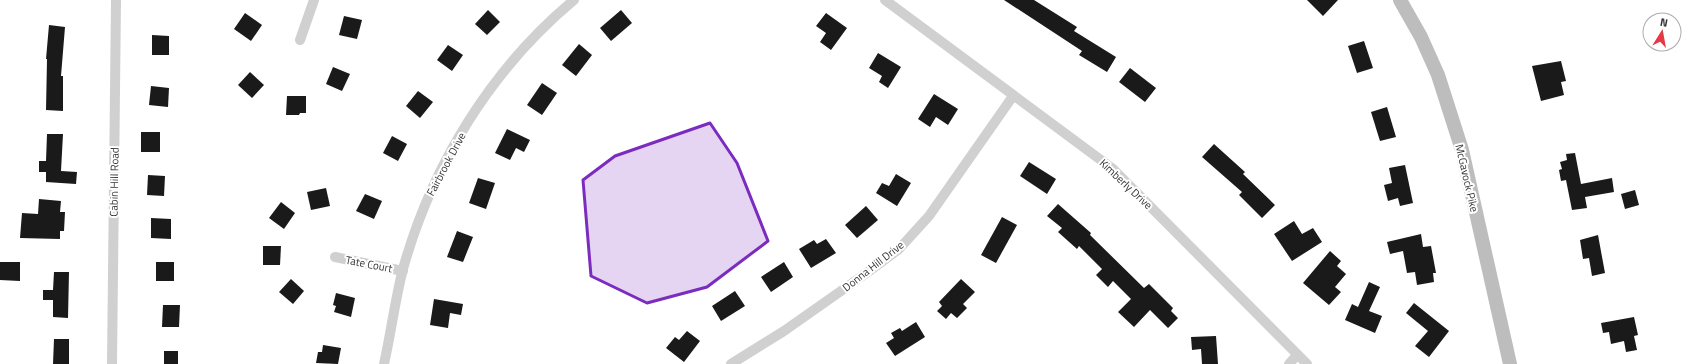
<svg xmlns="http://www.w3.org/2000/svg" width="1694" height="364" font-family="'Titillium Web',sans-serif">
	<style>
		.building { fill: #1a1a1a }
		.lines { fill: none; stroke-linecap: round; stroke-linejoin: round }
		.minor { stroke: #d0d0d0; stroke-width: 10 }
		.secondary { stroke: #bdbdbd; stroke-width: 14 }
		.marked { fill: #7b2cbf; fill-opacity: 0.2; stroke: #7b2cbf; stroke-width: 3; stroke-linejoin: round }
		.labels { text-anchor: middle; stroke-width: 4; stroke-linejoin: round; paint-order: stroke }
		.street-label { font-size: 11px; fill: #333; stroke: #fff }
	</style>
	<rect width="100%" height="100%" fill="#fff"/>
	<g class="building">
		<path d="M 1004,0 L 1034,0 L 1077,27 L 1074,31 L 1116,57 L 1107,72 L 1079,55 L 1082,51 Z"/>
		<path d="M 1307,0 L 1338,0 L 1323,16 Z"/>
		<path d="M 488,10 L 500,22 L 487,35 L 475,24 Z"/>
		<path d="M 621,10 L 632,23 L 611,41 L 600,28 Z"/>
		<path d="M 245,13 L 262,25 L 251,41 L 234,29 Z"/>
		<path d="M 826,13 L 847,28 L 831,50 L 820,42 L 826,33 L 816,26 Z"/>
		<path d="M 344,16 L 362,20 L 357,39 L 339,35 Z"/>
		<path d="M 49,25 L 65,27 L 61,76 L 63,76 L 63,111 L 46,110 L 47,59 L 46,59 Z"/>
		<path d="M 152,35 L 169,36 L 169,55 L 152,55 Z"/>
		<path d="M 1364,41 L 1373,68 L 1357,73 L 1348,46 Z"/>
		<path d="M 579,44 L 592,55 L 576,76 L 562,65 Z"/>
		<path d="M 448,45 L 463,55 L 452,71 L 437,60 Z"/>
		<path d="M 878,53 L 901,67 L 888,88 L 879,82 L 882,76 L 869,68 Z"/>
		<path d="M 1561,61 L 1566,81 L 1561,82 L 1564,95 L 1541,101 L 1532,66 Z"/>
		<path d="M 333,67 L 350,74 L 342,91 L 326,84 Z"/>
		<path d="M 1130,68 L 1156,88 L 1145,102 L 1119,82 Z"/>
		<path d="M 250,72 L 264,85 L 252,98 L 238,85 Z"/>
		<path d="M 542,83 L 557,93 L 542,115 L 527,105 Z"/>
		<path d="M 151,86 L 169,88 L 168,107 L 149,105 Z"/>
		<path d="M 418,91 L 433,102 L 420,118 L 406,106 Z"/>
		<path d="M 934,94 L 958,109 L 948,125 L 936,117 L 930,127 L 918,119 Z"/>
		<path d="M 287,96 L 306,96 L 306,113 L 300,113 L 299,115 L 286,115 Z"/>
		<path d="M 1387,107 L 1396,137 L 1380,141 L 1371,112 Z"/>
		<path d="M 507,129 L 530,140 L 524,152 L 516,148 L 510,160 L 495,153 Z"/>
		<rect x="141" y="132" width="19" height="20"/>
		<path d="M 47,134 L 63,134 L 61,171 L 77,172 L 76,184 L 46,182 L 46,172 L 39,172 L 39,161 L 46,161 Z"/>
		<path d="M 392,136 L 407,144 L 398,161 L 383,153 Z"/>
		<path d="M 1214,144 L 1245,172 L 1243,174 L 1275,205 L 1262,218 L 1239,195 L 1242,192 L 1202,157 Z"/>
		<path d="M 1575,153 L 1581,184 L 1612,178 L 1614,192 L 1585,197 L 1587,208 L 1572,210 L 1566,180 L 1561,181 L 1559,170 L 1562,169 L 1560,162 L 1567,160 L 1566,154 Z"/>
		<path d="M 1029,162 L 1056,179 L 1047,194 L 1020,176 Z"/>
		<path d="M 1405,165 L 1413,203 L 1400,206 L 1398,198 L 1388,201 L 1384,185 L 1392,183 L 1389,168 Z"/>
		<path d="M 896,174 L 911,183 L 897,206 L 876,193 L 882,183 L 889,186 Z"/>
		<path d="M 148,175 L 165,176 L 164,196 L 147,195 Z"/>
		<path d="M 478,178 L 495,183 L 486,209 L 469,203 Z"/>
		<path d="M 326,188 L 330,206 L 311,210 L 307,192 Z"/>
		<path d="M 1635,190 L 1639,205 L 1625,209 L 1621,194 Z"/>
		<path d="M 365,194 L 382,201 L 374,219 L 356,211 Z"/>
		<path d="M 39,199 L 61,201 L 60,212 L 65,212 L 64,231 L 60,231 L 60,239 L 20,238 L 22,213 L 38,214 Z"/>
		<path d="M 281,202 L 295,213 L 284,229 L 269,218 Z"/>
		<path d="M 1058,204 L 1091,233 L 1090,235 L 1144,288 L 1149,284 L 1173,308 L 1171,311 L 1178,318 L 1168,328 L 1150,310 L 1134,327 L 1118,312 L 1131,299 L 1113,281 L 1108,287 L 1096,275 L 1102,269 L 1079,246 L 1077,249 L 1058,232 L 1062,228 L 1047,216 Z"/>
		<path d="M 866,206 L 878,220 L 857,238 L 845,225 Z"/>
		<path d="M 1002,217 L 1017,225 L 996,263 L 981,255 Z"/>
		<path d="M 151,218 L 171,219 L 171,239 L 151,238 Z"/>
		<path d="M 1294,221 L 1302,234 L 1313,228 L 1322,242 L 1292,261 L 1274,234 Z"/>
		<path d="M 457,231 L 473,237 L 463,262 L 447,257 Z"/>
		<path d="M 1421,234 L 1423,247 L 1431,246 L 1436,273 L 1433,273 L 1434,282 L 1417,285 L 1415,272 L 1407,273 L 1403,251 L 1390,254 L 1387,242 Z"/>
		<path d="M 1598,235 L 1605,273 L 1592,276 L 1589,258 L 1583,259 L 1580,240 Z"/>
		<path d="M 826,239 L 836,253 L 811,268 L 799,249 L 814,240 L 817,244 Z"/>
		<path d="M 263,246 L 281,246 L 280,265 L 263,265 Z"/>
		<path d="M 1330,251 L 1341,261 L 1337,266 L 1346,274 L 1335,287 L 1341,292 L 1329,305 L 1303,283 Z"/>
		<path d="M 0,262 L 20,262 L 20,281 L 0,280 Z"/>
		<rect x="156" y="262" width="18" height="19"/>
		<path d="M 784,262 L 793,277 L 771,292 L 761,277 Z"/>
		<path d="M 54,272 L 69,272 L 68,318 L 53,317 L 53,300 L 43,300 L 43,290 L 53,290 Z"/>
		<path d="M 291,279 L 304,291 L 293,304 L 279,292 Z"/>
		<path d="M 961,279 L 975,292 L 963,304 L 967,308 L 957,318 L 951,313 L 946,319 L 937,311 L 942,306 L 939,302 Z"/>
		<path d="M 1369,282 L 1380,287 L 1369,311 L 1382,316 L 1375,333 L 1345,320 L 1352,304 L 1358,307 Z"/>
		<path d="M 735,291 L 745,306 L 721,321 L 712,306 Z"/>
		<path d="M 336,293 L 355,298 L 351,317 L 334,312 L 336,306 L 333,305 Z"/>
		<path d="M 434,299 L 463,304 L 461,315 L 450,313 L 448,328 L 430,325 Z"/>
		<path d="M 1414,303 L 1449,331 L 1429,357 L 1415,346 L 1428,331 L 1406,313 Z"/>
		<path d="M 163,305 L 180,305 L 179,327 L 162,327 Z"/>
		<path d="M 1634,317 L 1638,335 L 1634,336 L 1637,350 L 1626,352 L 1624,341 L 1611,344 L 1609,332 L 1603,333 L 1601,323 Z"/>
		<path d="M 916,322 L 925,337 L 895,356 L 886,343 L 894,338 L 891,333 L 900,328 L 902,331 Z"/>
		<path d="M 687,331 L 700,341 L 684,362 L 666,348 L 675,337 L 679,340 Z"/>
		<path d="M 1216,336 L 1218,364 L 1202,364 L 1201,349 L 1192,350 L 1191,337 Z"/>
		<path d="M 54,339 L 69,339 L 69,364 L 53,364 Z"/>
		<path d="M 323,345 L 341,348 L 338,364 L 316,363 L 318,352 L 322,352 Z"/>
		<rect x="164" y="351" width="14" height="13"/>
	</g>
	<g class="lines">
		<g class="minor">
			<path d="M 885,0 L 1113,169 L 1307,364"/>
			<path d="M 300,40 L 314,0"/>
			<path d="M 335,257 L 403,271"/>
			<path d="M 112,364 L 116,0"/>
			<path d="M 384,364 C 391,333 395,300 403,269 C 432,165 491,69 574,0"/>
			<path d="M 731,364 L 784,331 L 868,272 L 899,249 L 929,216 L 1013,96"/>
			<path d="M 1289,364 L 1297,355"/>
		</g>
		<path class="secondary" d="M 1400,0 L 1421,37 L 1438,75 L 1462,150 L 1510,364"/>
	</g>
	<path class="marked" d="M 710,123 L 737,163 L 768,241 L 707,287 L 647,303 L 591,276 L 583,180 L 615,156 Z"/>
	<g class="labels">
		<g class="street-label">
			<text transform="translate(446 164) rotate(-62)" y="4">Fairbrook Drive</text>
			<text transform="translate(1467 178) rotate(77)" y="4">McGavock Pike</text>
			<text transform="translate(114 182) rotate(-89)" y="4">Cabin Hill Road</text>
			<text transform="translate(1126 184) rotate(43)" y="4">Kimberly Drive</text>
			<text transform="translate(369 264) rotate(11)" y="4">Tate Court</text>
			<text transform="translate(873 266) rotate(-38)" y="4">Donna Hill Drive</text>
		</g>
	</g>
	<g transform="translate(1662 32) rotate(11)"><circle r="19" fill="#ffffff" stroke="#adadad"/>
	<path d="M0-3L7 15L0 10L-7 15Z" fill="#e63946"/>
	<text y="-6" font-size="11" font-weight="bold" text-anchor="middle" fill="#333333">N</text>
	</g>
</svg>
